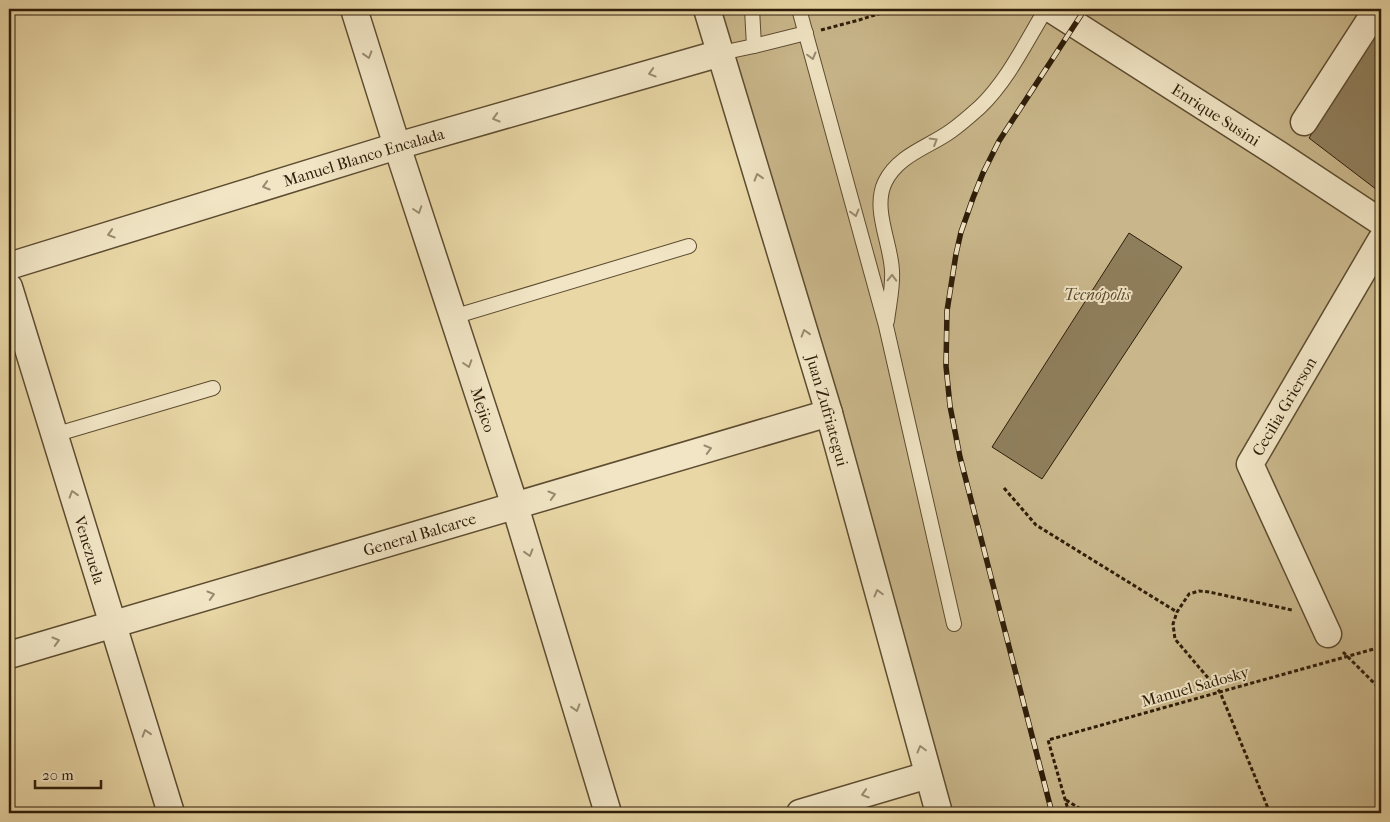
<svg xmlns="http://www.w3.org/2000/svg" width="1390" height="822" font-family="'IM FELL French Canon',serif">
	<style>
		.green { fill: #c9b78b; stroke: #7c6a4a }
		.building { fill: #8f7e5b; stroke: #2e1d09 }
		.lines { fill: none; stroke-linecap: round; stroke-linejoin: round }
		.lane-casing { stroke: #5d4c30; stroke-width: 16 }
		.street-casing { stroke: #5d4c30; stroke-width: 29 }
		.path { stroke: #2e1d09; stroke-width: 3; stroke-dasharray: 4 2.5; stroke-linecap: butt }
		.lane { stroke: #f1e5c5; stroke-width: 14 }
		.street { stroke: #f1e5c5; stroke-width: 26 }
		.rail-casing { stroke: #2e1d09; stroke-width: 5.5 }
		.rail { stroke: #f1e5c5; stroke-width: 4; stroke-dasharray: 11; stroke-linecap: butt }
		.oneway { stroke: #998b70 }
		.labels { text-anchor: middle; stroke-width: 4; stroke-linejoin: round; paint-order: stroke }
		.street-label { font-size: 16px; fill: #2e1d09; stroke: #f1e5c5 }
		.park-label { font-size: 16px; font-style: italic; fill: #5c4b30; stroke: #f1e5c5 }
	</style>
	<rect width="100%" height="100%" fill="#e9d7a6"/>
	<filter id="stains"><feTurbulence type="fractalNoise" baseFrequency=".004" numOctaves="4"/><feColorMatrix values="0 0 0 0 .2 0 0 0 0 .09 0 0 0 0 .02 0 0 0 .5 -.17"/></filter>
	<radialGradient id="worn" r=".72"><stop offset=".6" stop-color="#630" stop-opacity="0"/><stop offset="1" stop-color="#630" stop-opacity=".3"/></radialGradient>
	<path class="green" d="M 719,9 L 1381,9 L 1381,813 L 949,813 Z"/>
	<g class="building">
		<path d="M 1381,22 L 1381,193 L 1309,138 Z"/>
		<path d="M 1129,233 L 1182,267 L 1042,479 L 992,447 Z"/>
	</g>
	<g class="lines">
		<g class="lane-casing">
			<g id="lane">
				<path d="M 799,9 L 886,326 L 954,624"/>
				<path d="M 754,46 L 806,33"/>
				<path d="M 721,53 L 754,46 L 752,9"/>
				<path d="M 453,317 L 689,246"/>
				<path d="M 887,321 C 889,304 893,288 892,271 C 891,243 872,209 885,182 C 898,155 929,147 951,131 C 961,124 971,115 980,107 C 1008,80 1026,42 1046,9"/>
				<path d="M 54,435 L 213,388"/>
			</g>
		</g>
		<g class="street-casing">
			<g id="street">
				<path id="s1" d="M 354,9 L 397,146 L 515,506 L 608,813"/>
				<path id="s2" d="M 707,9 L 829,413 L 939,813"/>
				<path id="s3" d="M 1051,9 L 1278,154 L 1381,222"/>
				<path d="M 1304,122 L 1377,9"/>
				<path id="s4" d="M 9,266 L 397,146 L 721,53"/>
				<path id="s5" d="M 9,287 L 171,813"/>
				<path id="s6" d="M 1328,634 L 1250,464 L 1381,240"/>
				<path id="s7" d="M 9,655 L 829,413"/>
				<path d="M 800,813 L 928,775"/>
			</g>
		</g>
		<g class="path">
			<path d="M 821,30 L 859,20 L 894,9"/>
			<path d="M 1004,488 L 1036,525 L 1177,612"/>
			<path d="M 1343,652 L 1381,690"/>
			<path d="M 1066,800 L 1087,813"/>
			<path d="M 1069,813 L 1048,740 L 1381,647"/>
			<path d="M 1270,813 L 1220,692 L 1175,639 L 1173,624 L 1177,612 L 1189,594 L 1199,591 L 1209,592 L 1292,610"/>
		</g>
		<use href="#lane" class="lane"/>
		<use href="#street" class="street"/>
		<g class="rail-casing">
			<path id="rail" d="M 1052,813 L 960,457 L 950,406 L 946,366 L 947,311 L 956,254 L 961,232 L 973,198 L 983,173 L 999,141 L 1085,9"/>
		</g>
		<use href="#rail" class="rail"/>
	</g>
	<defs><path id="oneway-chevron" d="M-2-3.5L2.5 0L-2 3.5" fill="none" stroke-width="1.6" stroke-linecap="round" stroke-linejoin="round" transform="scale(1.25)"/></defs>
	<g class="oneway">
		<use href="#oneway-chevron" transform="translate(368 55) rotate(73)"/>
		<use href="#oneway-chevron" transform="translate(812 56) rotate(75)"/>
		<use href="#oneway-chevron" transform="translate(652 73) rotate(164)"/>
		<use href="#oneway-chevron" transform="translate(496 118) rotate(164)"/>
		<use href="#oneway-chevron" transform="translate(934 141) rotate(-31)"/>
		<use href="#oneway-chevron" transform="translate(758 177) rotate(-107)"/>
		<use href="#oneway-chevron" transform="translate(266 186) rotate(163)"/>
		<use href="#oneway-chevron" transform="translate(418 210) rotate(72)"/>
		<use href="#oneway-chevron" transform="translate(855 213) rotate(75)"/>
		<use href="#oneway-chevron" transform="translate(111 234) rotate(163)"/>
		<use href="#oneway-chevron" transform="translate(892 278) rotate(-88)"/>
		<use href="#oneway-chevron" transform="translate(805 333) rotate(-107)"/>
		<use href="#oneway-chevron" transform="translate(468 364) rotate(72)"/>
		<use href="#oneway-chevron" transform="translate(708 449) rotate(-16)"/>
		<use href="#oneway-chevron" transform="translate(73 494) rotate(-107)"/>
		<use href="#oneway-chevron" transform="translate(552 495) rotate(-16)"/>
		<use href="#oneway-chevron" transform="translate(529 553) rotate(73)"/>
		<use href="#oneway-chevron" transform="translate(878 593) rotate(-105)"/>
		<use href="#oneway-chevron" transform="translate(211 595) rotate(-16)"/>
		<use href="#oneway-chevron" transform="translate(56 641) rotate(-16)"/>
		<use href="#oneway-chevron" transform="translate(576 708) rotate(73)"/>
		<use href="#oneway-chevron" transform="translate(146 733) rotate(-107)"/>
		<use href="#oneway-chevron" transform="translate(921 749) rotate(-105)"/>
		<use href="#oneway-chevron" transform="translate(865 794) rotate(163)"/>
	</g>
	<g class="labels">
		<g class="street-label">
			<text dy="6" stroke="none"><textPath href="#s3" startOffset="196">Enrique Susini</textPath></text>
			<text dy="6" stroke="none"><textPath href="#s4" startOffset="371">Manuel Blanco Encalada</textPath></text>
			<text dy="6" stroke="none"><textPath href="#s6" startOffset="254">Cecilia Grierson</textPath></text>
			<text dy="6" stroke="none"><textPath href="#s1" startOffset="421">Mejico</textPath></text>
			<text dy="6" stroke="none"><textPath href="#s2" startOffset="419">Juan Zufriategui</textPath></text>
			<text dy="6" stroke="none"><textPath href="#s7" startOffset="428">General Balcarce</textPath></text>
			<text dy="6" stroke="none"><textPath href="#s5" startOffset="275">Venezuela</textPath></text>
			<text transform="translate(1195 686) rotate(-16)" y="6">Manuel Sadosky</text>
		</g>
		<g class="park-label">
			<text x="1097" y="300">Tecnópolis</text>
		</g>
	</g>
	<rect width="1390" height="822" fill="none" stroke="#e9d7a6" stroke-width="30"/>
	<rect x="10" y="10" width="1370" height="802" fill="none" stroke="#2e1d09" stroke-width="2.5"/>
	<rect x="15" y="15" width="1360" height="792" fill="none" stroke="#2e1d09"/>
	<path d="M35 780v8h66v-8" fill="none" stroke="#2e1d09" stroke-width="2.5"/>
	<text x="42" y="780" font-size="15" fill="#2e1d09" stroke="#f1e5c5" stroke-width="4" paint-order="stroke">20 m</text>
	<rect width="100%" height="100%" filter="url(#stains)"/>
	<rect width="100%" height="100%" fill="url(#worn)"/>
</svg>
